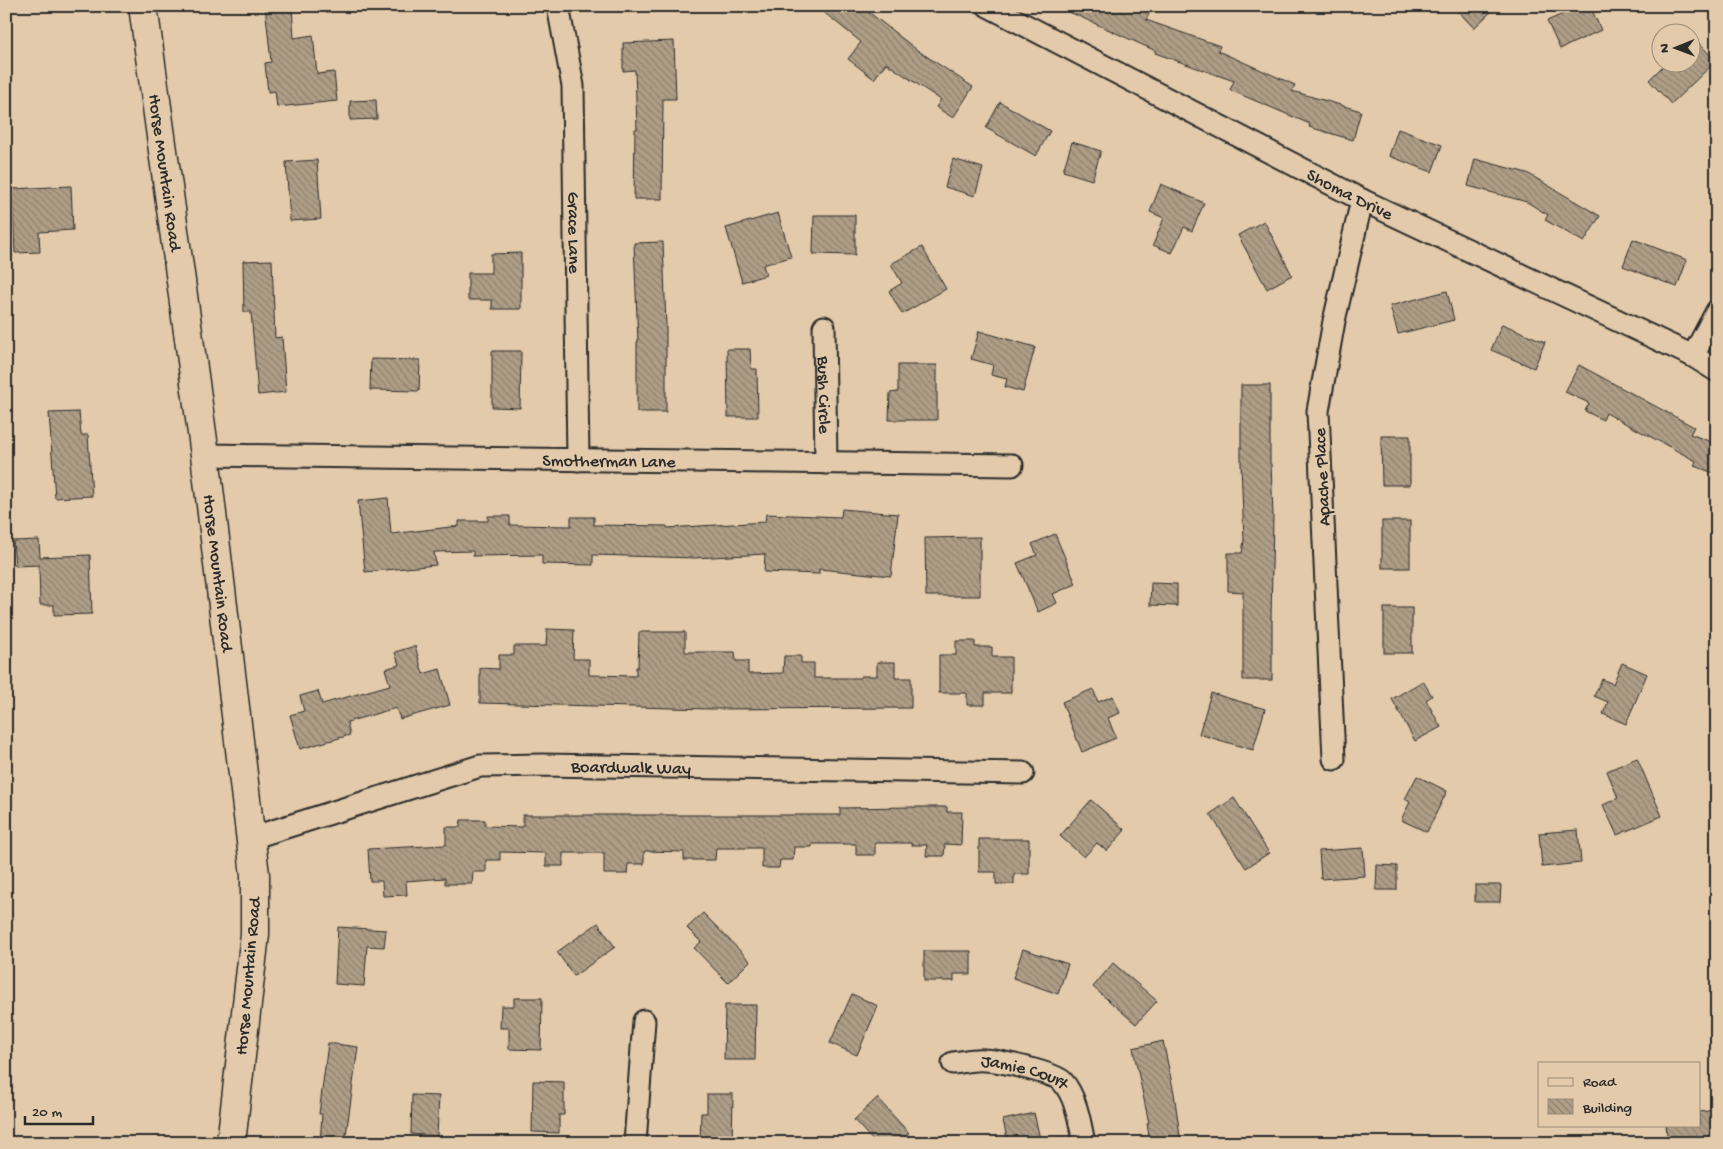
<svg xmlns="http://www.w3.org/2000/svg" width="1723" height="1149" font-family="'Gochi Hand',sans-serif">
	<style>
		.building { fill: url(#building-back-hatch); stroke: #2b2b2b }
		.lines { fill: none; stroke-linecap: round; stroke-linejoin: round }
		.street-casing { stroke: #2b2b2b; stroke-width: 25 }
		.secondary-casing { stroke: #2b2b2b; stroke-width: 31 }
		.street { stroke: #e2caaa; stroke-width: 21 }
		.secondary { stroke: #e2caaa; stroke-width: 28 }
		.labels { text-anchor: middle; stroke-width: 4.5; stroke-linejoin: round; paint-order: stroke }
		.street-label { font-size: 18px; fill: #2b2b2b; stroke: #e2caaa }
	</style>
	<defs>
		<pattern id="building-back-hatch" width="6" height="6" patternUnits="userSpaceOnUse" patternTransform="scale(1.25)"><rect width="6" height="6" fill="#af9e87"/><path d="M-1 5l2 2M0 0l6 6M5-1l2 2" fill="none" stroke="#8f816f"/></pattern>
	</defs>
	<rect width="100%" height="100%" fill="#e2caaa"/>
	<filter id="ink" filterUnits="userSpaceOnUse"><feTurbulence type="fractalNoise" baseFrequency=".02" numOctaves="2"/><feDisplacementMap in="SourceGraphic" scale="10" xChannelSelector="R" yChannelSelector="G"/><feConvolveMatrix kernelMatrix="1 2 1 2 8 2 1 2 1" color-interpolation-filters="sRGB"/></filter>
	<g filter="url(#ink)">
		<g class="building">
			<path d="M 265,6 L 292,6 L 294,38 L 313,35 L 317,74 L 334,72 L 337,101 L 277,107 L 275,91 L 268,92 L 265,63 L 271,62 Z"/>
			<path d="M 816,6 L 861,6 L 917,50 L 973,87 L 953,118 L 936,107 L 941,100 L 886,63 L 874,79 L 848,59 L 861,42 Z"/>
			<path d="M 1056,6 L 1153,6 L 1146,20 L 1220,46 L 1218,51 L 1295,85 L 1292,91 L 1361,111 L 1353,140 L 1309,127 L 1310,124 L 1230,90 L 1234,81 L 1155,53 L 1156,51 Z"/>
			<path d="M 1453,6 L 1497,6 L 1474,28 Z"/>
			<path d="M 1581,6 L 1590,6 L 1601,30 L 1560,49 L 1547,21 Z"/>
			<path d="M 1690,34 L 1716,61 L 1671,104 L 1649,80 L 1667,62 L 1690,62 Z"/>
			<path d="M 674,41 L 676,99 L 663,99 L 662,199 L 634,199 L 635,129 L 637,129 L 635,70 L 623,71 L 623,43 Z"/>
			<path d="M 376,100 L 377,119 L 350,120 L 350,101 Z"/>
			<path d="M 1000,102 L 1050,131 L 1036,156 L 986,128 Z"/>
			<path d="M 1398,129 L 1442,145 L 1432,172 L 1389,156 Z"/>
			<path d="M 1072,142 L 1101,151 L 1092,180 L 1063,171 Z"/>
			<path d="M 953,159 L 983,168 L 975,196 L 945,187 Z"/>
			<path d="M 1475,159 L 1527,173 L 1600,216 L 1584,242 L 1545,220 L 1548,215 L 1527,202 L 1468,186 Z"/>
			<path d="M 317,160 L 321,219 L 290,221 L 286,162 Z"/>
			<path d="M 1161,184 L 1204,203 L 1192,231 L 1184,227 L 1172,253 L 1153,245 L 1164,218 L 1150,212 Z"/>
			<path d="M 71,186 L 73,230 L 39,232 L 40,252 L 15,253 L 12,189 Z"/>
			<path d="M 778,213 L 791,257 L 763,265 L 766,275 L 742,282 L 726,228 Z"/>
			<path d="M 814,215 L 855,215 L 855,255 L 813,254 Z"/>
			<path d="M 1264,221 L 1292,275 L 1267,289 L 1238,235 Z"/>
			<path d="M 1633,239 L 1687,260 L 1677,287 L 1623,266 Z"/>
			<path d="M 663,242 L 666,326 L 666,412 L 637,412 L 637,342 L 638,342 L 634,243 Z"/>
			<path d="M 922,247 L 946,289 L 902,314 L 889,291 L 902,283 L 891,264 Z"/>
			<path d="M 521,253 L 521,309 L 492,309 L 492,300 L 468,300 L 468,273 L 491,273 L 491,254 Z"/>
			<path d="M 272,260 L 275,338 L 282,337 L 286,392 L 258,395 L 251,312 L 244,312 L 243,261 Z"/>
			<path d="M 1447,291 L 1454,320 L 1398,334 L 1390,306 Z"/>
			<path d="M 1502,324 L 1545,342 L 1534,368 L 1491,350 Z"/>
			<path d="M 979,331 L 1035,347 L 1023,392 L 1005,387 L 1007,379 L 991,375 L 993,365 L 971,359 Z"/>
			<path d="M 727,349 L 750,349 L 751,369 L 757,369 L 758,417 L 728,417 Z"/>
			<path d="M 492,351 L 521,351 L 520,408 L 492,407 Z"/>
			<path d="M 371,359 L 420,360 L 419,391 L 370,390 Z"/>
			<path d="M 898,365 L 937,365 L 937,420 L 889,420 L 890,393 L 898,392 Z"/>
			<path d="M 1579,365 L 1694,427 L 1690,434 L 1717,444 L 1717,474 L 1694,466 L 1696,461 L 1606,413 L 1603,420 L 1585,411 L 1589,403 L 1565,392 Z"/>
			<path d="M 1241,385 L 1270,385 L 1270,464 L 1271,464 L 1273,516 L 1271,620 L 1272,620 L 1272,680 L 1243,680 L 1243,592 L 1228,591 L 1228,553 L 1242,553 L 1244,540 L 1241,464 Z"/>
			<path d="M 79,412 L 81,435 L 88,435 L 92,496 L 55,498 L 49,413 Z"/>
			<path d="M 1381,436 L 1410,436 L 1410,485 L 1382,485 Z"/>
			<path d="M 388,498 L 391,534 L 459,526 L 459,521 L 488,521 L 488,516 L 510,516 L 510,525 L 571,526 L 571,517 L 594,517 L 594,525 L 667,526 L 667,528 L 765,522 L 766,514 L 841,517 L 842,509 L 898,514 L 891,576 L 819,569 L 819,574 L 764,572 L 765,554 L 695,558 L 593,555 L 593,565 L 542,564 L 542,555 L 473,556 L 473,551 L 434,552 L 436,565 L 365,572 L 358,501 Z"/>
			<rect x="1382" y="521" width="28" height="47"/>
			<path d="M 1055,534 L 1076,584 L 1053,594 L 1057,603 L 1038,612 L 1017,563 L 1037,555 L 1032,544 Z"/>
			<path d="M 980,537 L 980,596 L 926,596 L 925,538 Z"/>
			<path d="M 39,540 L 40,557 L 90,555 L 92,614 L 54,615 L 54,605 L 40,605 L 39,565 L 15,566 L 13,541 Z"/>
			<path d="M 1151,583 L 1177,584 L 1177,606 L 1150,605 Z"/>
			<rect x="1384" y="608" width="28" height="45"/>
			<path d="M 547,629 L 574,630 L 573,659 L 589,659 L 589,675 L 636,676 L 636,667 L 638,667 L 639,632 L 685,632 L 685,652 L 735,652 L 736,661 L 748,661 L 748,674 L 783,673 L 784,656 L 801,656 L 801,663 L 814,663 L 814,678 L 861,678 L 861,676 L 877,676 L 877,662 L 895,662 L 895,678 L 911,678 L 911,708 L 710,709 L 480,703 L 480,668 L 499,669 L 499,655 L 514,655 L 514,646 L 546,646 Z"/>
			<path d="M 956,641 L 975,641 L 975,647 L 992,647 L 992,657 L 1011,657 L 1011,693 L 985,693 L 985,705 L 967,705 L 967,693 L 939,693 L 939,655 L 956,655 Z"/>
			<path d="M 415,646 L 423,674 L 440,669 L 450,705 L 400,719 L 396,708 L 347,722 L 350,735 L 300,749 L 290,715 L 304,711 L 300,696 L 318,691 L 322,704 L 390,685 L 385,669 L 399,665 L 395,652 Z"/>
			<path d="M 1622,663 L 1647,674 L 1626,724 L 1603,714 L 1608,702 L 1594,696 L 1602,679 L 1613,684 Z"/>
			<path d="M 1423,681 L 1432,696 L 1426,700 L 1441,727 L 1415,741 L 1392,699 Z"/>
			<path d="M 1093,689 L 1098,702 L 1113,696 L 1120,713 L 1108,718 L 1116,738 L 1082,752 L 1062,702 Z"/>
			<path d="M 1211,693 L 1265,709 L 1253,750 L 1199,734 Z"/>
			<path d="M 1637,758 L 1662,816 L 1617,835 L 1603,805 L 1618,798 L 1607,771 Z"/>
			<path d="M 1417,776 L 1447,791 L 1427,832 L 1401,820 L 1410,802 L 1405,799 Z"/>
			<path d="M 1234,798 L 1269,853 L 1246,868 L 1210,814 Z"/>
			<path d="M 1091,800 L 1125,830 L 1107,851 L 1097,843 L 1084,857 L 1060,836 Z"/>
			<path d="M 912,807 L 947,807 L 947,812 L 962,812 L 961,845 L 945,844 L 944,856 L 926,856 L 927,845 L 911,845 L 911,843 L 875,843 L 875,855 L 856,855 L 856,844 L 812,844 L 812,847 L 794,847 L 793,860 L 780,860 L 779,868 L 762,868 L 762,848 L 716,848 L 715,860 L 684,860 L 684,852 L 644,851 L 644,864 L 628,864 L 627,874 L 604,874 L 604,853 L 563,853 L 563,866 L 546,866 L 546,853 L 500,852 L 500,860 L 486,860 L 486,872 L 473,872 L 472,884 L 445,884 L 445,878 L 406,881 L 407,895 L 383,896 L 382,881 L 370,881 L 368,849 L 446,845 L 446,827 L 460,827 L 461,820 L 485,820 L 485,826 L 523,827 L 523,815 L 840,815 L 840,808 Z"/>
			<path d="M 1578,830 L 1581,863 L 1542,867 L 1539,833 Z"/>
			<path d="M 979,839 L 1029,839 L 1029,874 L 1014,874 L 1014,884 L 996,884 L 996,872 L 979,872 Z"/>
			<path d="M 1363,848 L 1365,876 L 1321,879 L 1319,851 Z"/>
			<path d="M 1377,865 L 1397,866 L 1397,890 L 1376,890 Z"/>
			<path d="M 1475,885 L 1501,885 L 1500,902 L 1475,902 Z"/>
			<path d="M 703,913 L 750,961 L 728,983 L 694,948 L 701,942 L 687,928 Z"/>
			<path d="M 598,923 L 615,947 L 574,976 L 557,952 Z"/>
			<path d="M 338,927 L 386,930 L 384,947 L 367,946 L 364,986 L 335,984 Z"/>
			<path d="M 1023,949 L 1068,964 L 1058,994 L 1013,978 Z"/>
			<path d="M 924,951 L 971,951 L 971,974 L 954,974 L 954,981 L 924,981 Z"/>
			<path d="M 1113,963 L 1157,1001 L 1136,1024 L 1093,987 Z"/>
			<path d="M 852,994 L 878,1006 L 857,1055 L 830,1043 Z"/>
			<path d="M 514,998 L 542,998 L 541,1050 L 509,1049 L 509,1028 L 500,1028 L 501,1006 L 514,1006 Z"/>
			<path d="M 725,1005 L 756,1005 L 755,1060 L 724,1060 Z"/>
			<path d="M 1163,1041 L 1174,1093 L 1181,1143 L 1150,1143 L 1147,1123 L 1149,1123 L 1133,1048 Z"/>
			<path d="M 328,1043 L 358,1047 L 345,1143 L 320,1143 L 322,1114 L 319,1114 Z"/>
			<path d="M 533,1081 L 564,1082 L 564,1115 L 559,1115 L 559,1133 L 532,1132 Z"/>
			<path d="M 707,1094 L 733,1094 L 732,1143 L 700,1143 L 701,1113 L 707,1113 Z"/>
			<path d="M 412,1095 L 439,1096 L 437,1136 L 411,1134 Z"/>
			<path d="M 877,1098 L 909,1133 L 898,1143 L 875,1143 L 854,1120 Z"/>
			<path d="M 1717,1110 L 1717,1143 L 1668,1143 L 1666,1125 L 1699,1125 L 1699,1112 Z"/>
			<path d="M 1034,1113 L 1041,1143 L 1008,1143 L 1003,1120 Z"/>
		</g>
		<g class="lines">
			<g class="street-casing">
				<g id="street">
					<path id="s1" d="M 558,6 L 573,86 L 578,460"/>
					<path id="s2" d="M 988,6 L 1362,200 L 1693,356 L 1717,371"/>
					<path id="s3" d="M 824,327 L 826,463"/>
					<path d="M 1693,356 L 1717,311"/>
					<path id="s4" d="M 205,455 L 1012,465"/>
					<path d="M 1334,759 L 1318,411 L 1334,321 L 1362,200"/>
					<path id="s5" d="M 251,838 L 480,766 L 542,765 L 1023,773"/>
					<path id="s6" d="M 953,1063 C 963,1062 974,1059 984,1060 C 997,1060 1054,1073 1062,1081 C 1076,1096 1080,1123 1084,1143"/>
					<path d="M 635,1143 L 644,1021"/>
				</g>
			</g>
			<g class="secondary-casing">
				<g id="secondary">
					<path id="s7" d="M 143,6 L 205,455 L 255,875 L 255,934 L 231,1143"/>
				</g>
			</g>
			<use href="#street" class="street"/>
			<use href="#secondary" class="secondary"/>
		</g>
	</g>
	<g class="labels">
		<g class="street-label">
			<text dy="6" stroke="none"><textPath href="#s7" startOffset="168">Horse Mountain Road</textPath></text>
			<text dy="6" stroke="none"><textPath href="#s2" startOffset="408">Shoma Drive</textPath></text>
			<text dy="6" stroke="none"><textPath href="#s1" startOffset="228">Grace Lane</textPath></text>
			<text dy="6" stroke="none"><textPath href="#s3" startOffset="68">Bush Circle</textPath></text>
			<text dy="6" stroke="none"><textPath href="#s4" startOffset="404">Smotherman Lane</textPath></text>
			<text transform="translate(1321 477) rotate(-93)" y="6">Apache Place</text>
			<text dy="6" stroke="none"><textPath href="#s7" startOffset="572">Horse Mountain Road</textPath></text>
			<text dy="6" stroke="none"><textPath href="#s5" startOffset="391">Boardwalk Way</textPath></text>
			<text transform="translate(247 976) rotate(-85)" y="6">Horse Mountain Road</text>
			<text dy="6" stroke="none"><textPath href="#s6" startOffset="74">Jamie Court</textPath></text>
		</g>
	</g>
	<rect width="1723" height="1149" fill="none" stroke="#e2caaa" stroke-width="25"/>
	<rect x="12" y="12" width="1698" height="1124" fill="none" stroke="#2b2b2b" stroke-width="2" filter="url(#ink)"/>
	<rect x="1538" y="1062" width="162" height="65" fill="#e2caaa" stroke="#998a77"/>
	<rect x="1548" y="1078" width="25" height="8" fill="#e2caaa" stroke="#998a77"/>
	<text x="1583" y="1086" font-size="15" fill="#2b2b2b">Road</text>
	<rect x="1548" y="1099" width="25" height="15" fill="url(#building-back-hatch)" stroke="#998a77"/>
	<text x="1583" y="1112" font-size="15" fill="#2b2b2b">Building</text>
	<g transform="translate(1676 48) rotate(269)"><circle r="24" fill="#e2caaa" stroke="#998a77"/>
	<path d="M0-4L9 19L0 12L-9 19Z" fill="#2b2b2b"/>
	<text y="-8" font-size="14" font-weight="bold" text-anchor="middle" fill="#2b2b2b">N</text>
	</g>
	<path d="M25 1116v8h68v-8" fill="none" stroke="#2b2b2b" stroke-width="2.5"/>
	<text x="32" y="1116" font-size="15" fill="#2b2b2b" stroke="#e2caaa" stroke-width="4" paint-order="stroke">20 m</text>
</svg>
